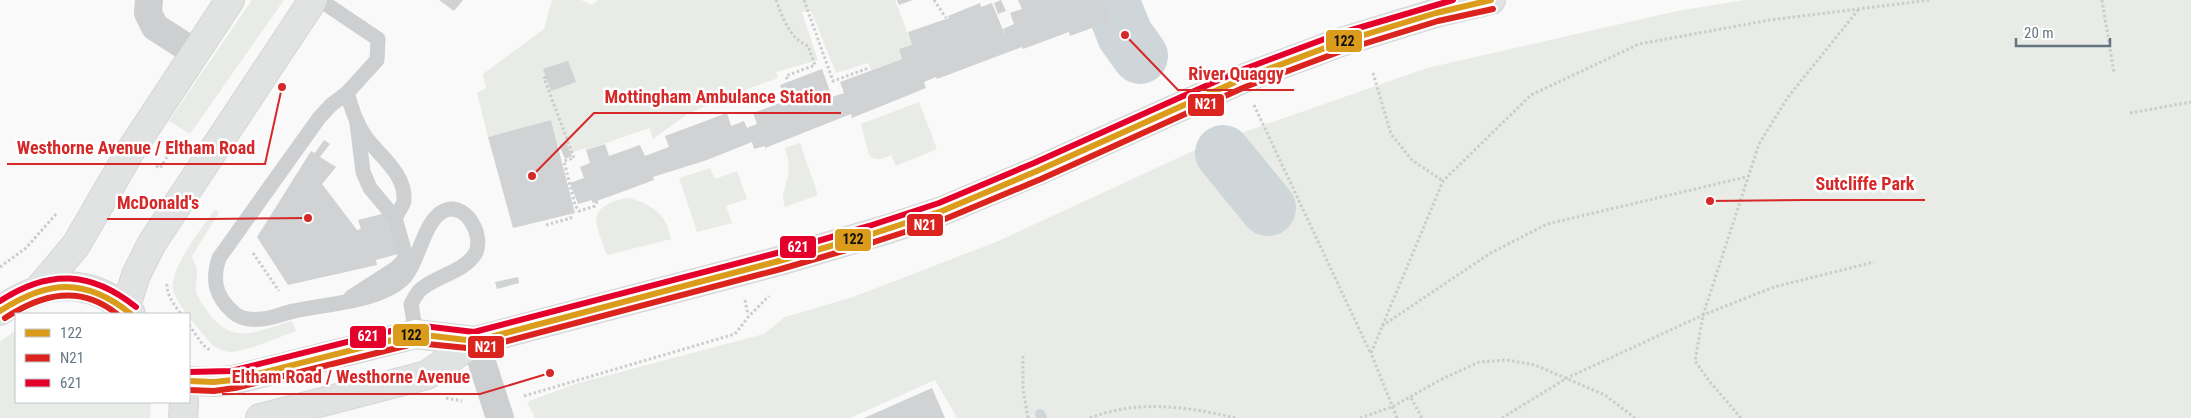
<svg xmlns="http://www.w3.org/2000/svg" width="2191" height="418" font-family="'Roboto Condensed',sans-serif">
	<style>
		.green { fill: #e8ebe6 }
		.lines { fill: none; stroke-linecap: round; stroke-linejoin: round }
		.stream { stroke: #ced6d9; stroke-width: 10 }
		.river { stroke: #ced6d9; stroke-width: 56 }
		.building { fill: #d0d2d3 }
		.highway-casing { stroke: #d5d6d6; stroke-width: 30 }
		.path { stroke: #cbcccd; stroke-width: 3; stroke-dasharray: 2.5 2.5; stroke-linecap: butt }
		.lane { stroke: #cecfd0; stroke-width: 15 }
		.street { stroke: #cecfd0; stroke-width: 28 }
		.highway { stroke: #e1e2e2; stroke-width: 28 }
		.bus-1-casing { stroke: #fff; stroke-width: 10 }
		.bus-2-casing { stroke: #fff; stroke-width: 10 }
		.bus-3-casing { stroke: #fff; stroke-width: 10 }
		.bus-1 { stroke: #da9c1a; stroke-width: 6 }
		.bus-2 { stroke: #dc241f; stroke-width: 6 }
		.bus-3 { stroke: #e4002b; stroke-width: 6 }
		.leader { fill: none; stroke: #d62828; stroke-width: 2 }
		.callout-dot { fill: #d62828; stroke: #fff; stroke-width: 2 }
		.callout-label { font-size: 18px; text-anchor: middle; font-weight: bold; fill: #d62828; stroke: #fff; stroke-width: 5; stroke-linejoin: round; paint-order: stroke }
		.line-badge { stroke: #fff; stroke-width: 2 }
		.badge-label { font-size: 14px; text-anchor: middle; font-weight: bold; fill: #fff }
		.pale-badge-label { font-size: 14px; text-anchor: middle; font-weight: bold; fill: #111 }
	</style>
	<rect width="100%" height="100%" fill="#f9f9f9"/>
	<g class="green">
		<path d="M 252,0 L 284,0 L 190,134 L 169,121 Z"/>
		<path d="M 552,0 L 581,0 L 592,5 L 598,0 L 895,0 L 912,45 L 899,49 L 902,59 L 871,70 L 868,63 L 836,73 L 811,11 L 802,12 L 818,60 L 776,72 L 778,78 L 742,91 L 744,97 L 736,99 L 734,95 L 689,113 L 653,139 L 649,128 L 586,150 L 585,148 L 571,153 L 566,142 L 558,145 L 551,120 L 488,137 L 477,93 L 486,88 L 483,74 L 544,29 Z"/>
		<path d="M 1745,0 L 2191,0 L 2191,418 L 957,418 L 935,380 L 850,418 L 535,418 L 527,402 L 575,384 L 764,334 L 785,317 L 853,297 L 996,242 L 1204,146 L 1427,68 L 1677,11 Z"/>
		<path d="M 919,102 L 937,149 L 896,166 L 891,155 C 883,158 876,163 869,155 L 861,124 Z"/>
		<path d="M 800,143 L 818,195 L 785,207 C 781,191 785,191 788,176 C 790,167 788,158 785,148 Z"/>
		<path d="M 710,168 L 715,179 L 737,171 L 747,199 L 726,206 L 732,223 L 697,232 L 679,178 Z"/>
		<path d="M 626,198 C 639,199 657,208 664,220 C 668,225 669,233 671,239 L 607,255 C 596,223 584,208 626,198 Z"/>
		<path d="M 215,209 L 219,213 L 192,256 C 194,261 196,266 197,271 C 198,279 194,285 197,294 C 200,302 206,309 211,316 C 236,346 259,330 292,321 L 296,331 C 279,337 248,351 231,352 C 224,352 218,348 212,345 C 201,331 177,306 173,289 C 169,269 204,225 215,209 Z"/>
		<path d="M 16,330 L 16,402 L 151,402 L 150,418 L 0,418 L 0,342 Z"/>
	</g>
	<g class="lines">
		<path class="stream" d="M 1040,414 L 1042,418"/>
		<g class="river">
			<path d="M 1111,0 L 1125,35 L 1140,56"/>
			<path d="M 1223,153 L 1268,208"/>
		</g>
	</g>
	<g class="building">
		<path d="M 439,0 L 463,0 L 454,11 Z"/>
		<path d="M 897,0 L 913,0 L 899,5 Z"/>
		<path d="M 1001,0 L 1006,11 L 998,14 L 994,3 Z"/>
		<path d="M 1018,0 L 1102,0 L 1111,21 L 1070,36 L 1069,32 L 1023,49 L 1022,47 L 937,79 L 936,77 L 924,82 L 926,88 L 852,118 L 851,114 L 765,148 L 765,146 L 754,149 L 752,142 L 707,160 L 653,177 L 654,180 L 597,201 L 592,203 L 592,200 L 578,204 L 570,183 L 584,178 L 580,167 L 590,163 L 586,150 L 605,144 L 609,156 L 640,145 L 645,156 L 669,147 L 665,136 L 727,113 L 731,126 L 744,121 L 747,128 L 757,124 L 753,113 L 785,101 L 780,85 L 822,69 L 832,97 L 844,93 L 840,82 L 902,59 L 899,49 L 912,45 L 908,32 L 949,18 L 948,16 L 980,3 L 981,7 L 992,3 L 1007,40 L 1003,29 L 1014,24 L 1010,13 L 1022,9 Z"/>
		<path d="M 568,61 L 576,82 L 551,91 L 543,69 Z"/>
		<path d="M 551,120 L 575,213 L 513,228 L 488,137 Z"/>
		<path d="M 324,140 L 330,144 L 320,157 L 336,167 L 322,184 L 357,230 L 361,229 L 358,220 L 386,213 L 398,254 L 376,260 L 377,265 L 288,285 L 257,237 L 311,151 L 315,153 Z"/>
		<path d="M 566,142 L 572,156 L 565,159 L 559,145 Z"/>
		<path d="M 518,277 L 519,283 L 497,289 L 495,282 Z"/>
		<path d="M 932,388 L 945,418 L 864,418 Z"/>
	</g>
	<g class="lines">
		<g class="highway-casing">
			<g id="highway">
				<path d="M 39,289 L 76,245 L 131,150 L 230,0"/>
				<path d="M 125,309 L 136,275 L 152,243 L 313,0"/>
				<path d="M 0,311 C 43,279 91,276 131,314"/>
				<path d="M 189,381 L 214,382 L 233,380 L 416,334 L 475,341"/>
				<path d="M 183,418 L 184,402"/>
				<path d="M 260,418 L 427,375 L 475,341 L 779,261 L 888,229 L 942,211 L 1037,171 L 1242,79 L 1341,42 L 1436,13 L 1491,0"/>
			</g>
		</g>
		<g class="path">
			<path d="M 776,0 C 783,18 789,38 808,46 L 815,65 L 786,76 L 788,82"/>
			<path d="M 804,0 L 833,81 L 866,69 L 867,71"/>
			<path d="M 934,0 L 946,18"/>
			<path d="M 2102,0 L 2114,73"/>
			<path d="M 1373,73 L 1391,134 L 1412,160 L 1443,181"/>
			<path d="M 546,77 L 544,78 L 574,158 L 564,161 L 575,205 L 579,211 L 595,206 L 597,201"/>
			<path d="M 1254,105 L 1370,352"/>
			<path d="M 2130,113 L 2191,102"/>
			<path d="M 156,166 L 160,168 L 175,144 L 180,147"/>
			<path d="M 546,225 L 571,218 L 570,214"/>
			<path d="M 253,253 L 279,291"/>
			<path d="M 0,267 L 26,248 L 56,214"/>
			<path d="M 167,284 C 166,294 175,306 181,314"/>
			<path d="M 745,300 L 748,315"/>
			<path d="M 189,325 L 203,345 L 211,351"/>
			<path d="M 1382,326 L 1489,254 L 1547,224 L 1746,177"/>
			<path d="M 1023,356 L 1023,389 L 1028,418"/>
			<path d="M 524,396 L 735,334 L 749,316 L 769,296"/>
			<path d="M 446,398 L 462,401"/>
			<path d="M 1411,398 L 1422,418"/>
			<path d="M 1090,418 C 1138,399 1188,407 1236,418"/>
			<path d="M 1360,418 L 1392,407 L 1440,380 L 1479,362 L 1507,360 L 1535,365 L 1605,395 L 1635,418"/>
			<path d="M 1397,418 L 1371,353 L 1443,181 L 1531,95 L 1639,44 L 1770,20 L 1930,0"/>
			<path d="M 1502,418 L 1567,378 L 1703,315 L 1774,287 L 1874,262"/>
			<path d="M 1741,418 L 1710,382 L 1695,361 L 1703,315 L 1759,144 L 1788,97 L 1859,9"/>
		</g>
		<g class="lane">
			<path d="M 320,0 L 378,39 L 377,60 L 347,93 L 331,105 L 319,118 L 219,258 C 212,280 215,296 233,312 C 240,319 252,320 261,319 C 272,319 283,313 294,311 C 325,304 378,302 402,280 C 420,263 423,218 446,210 C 467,203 485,237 475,254 C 463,273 434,276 419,291 C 416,295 413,300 411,304 L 416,334"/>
			<path d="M 347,93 C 352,109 356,123 365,136 C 379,156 406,173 404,201 C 403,206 397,213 395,218"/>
			<path d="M 351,297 L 396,268 L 404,260 L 405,253 L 395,218 L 370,188 L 363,172 L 357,123"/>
		</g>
		<g class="street">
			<path d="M 149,0 L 148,13 L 155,27 L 194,52"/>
			<path d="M 475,341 L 500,418"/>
		</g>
		<use href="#highway" class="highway"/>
		<g class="bus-1-casing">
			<g id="bus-1">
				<path d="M 0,311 C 48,280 85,277 131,314"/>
				<path d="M 189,381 L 214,382 L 233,380 L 416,334 L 475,341 L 779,261 L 872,234 L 942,211 L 1037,171 L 1242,79 L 1341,42 L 1436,13 L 1491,0"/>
			</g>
		</g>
		<g class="bus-2-casing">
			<g id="bus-2">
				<path d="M 5,318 C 42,294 80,284 117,314"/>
				<path d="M 189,390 L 214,391 L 235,388 L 417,343 L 477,349 L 781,269 L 874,242 L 945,219 L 1041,179 L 1245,87 L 1344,50 L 1438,21 L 1493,9"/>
			</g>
		</g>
		<g class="bus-3-casing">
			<g id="bus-3">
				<path d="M 0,301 C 49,269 91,271 136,307"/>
				<path d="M 189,372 L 231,371 L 415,325 L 474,332 L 777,253 L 869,226 L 939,203 L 1034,163 L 1239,71 L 1338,34 L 1453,0"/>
			</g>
		</g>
		<use href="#bus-1" class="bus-1"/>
		<use href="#bus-2" class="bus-2"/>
		<use href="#bus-3" class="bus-3"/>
	</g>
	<path class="leader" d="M1125 35L1178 90H1294M532 176L594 113H841M282 87L265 164H7M1710 201L1806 200H1925M308 218L209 219H107M550 373L480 394H222"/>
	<g class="callout-dot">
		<circle cx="1125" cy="35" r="5"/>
		<circle cx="532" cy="176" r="5"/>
		<circle cx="282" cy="87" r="5"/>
		<circle cx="1710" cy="201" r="5"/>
		<circle cx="308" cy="218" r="5"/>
		<circle cx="550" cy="373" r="5"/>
	</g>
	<g class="callout-label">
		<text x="1236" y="80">River Quaggy</text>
		<text x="718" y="103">Mottingham Ambulance Station</text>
		<text x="136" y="154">Westhorne Avenue / Eltham Road</text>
		<text x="1865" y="190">Sutcliffe Park</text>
		<text x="158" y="209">McDonald's</text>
		<text x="351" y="383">Eltham Road / Westhorne Avenue</text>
	</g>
	<g class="line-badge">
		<rect x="1325" y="29" width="38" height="24" rx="5" fill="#da9c1a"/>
		<rect x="1187" y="93" width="38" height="24" rx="5" fill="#dc241f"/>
		<rect x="906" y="213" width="38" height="24" rx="5" fill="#dc241f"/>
		<rect x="834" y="228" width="38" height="24" rx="5" fill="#da9c1a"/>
		<rect x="779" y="235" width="38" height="24" rx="5" fill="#e4002b"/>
		<rect x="392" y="323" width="38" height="24" rx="5" fill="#da9c1a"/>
		<rect x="349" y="325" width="38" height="24" rx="5" fill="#e4002b"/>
		<rect x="467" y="335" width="38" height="24" rx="5" fill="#dc241f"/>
	</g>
	<g class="badge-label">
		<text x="1206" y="109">N21</text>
		<text x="925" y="230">N21</text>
		<text x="798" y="252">621</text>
		<text x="368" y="341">621</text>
		<text x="486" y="352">N21</text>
	</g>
	<g class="pale-badge-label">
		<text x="1344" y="46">122</text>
		<text x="853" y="244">122</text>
		<text x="411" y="340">122</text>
	</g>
	<rect x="15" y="313" width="175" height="90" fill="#ffffff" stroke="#c1c8cd"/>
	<rect x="25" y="329" width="25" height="8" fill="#da9c1a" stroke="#c1c8cd"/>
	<text x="60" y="338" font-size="15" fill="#657683">122</text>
	<rect x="25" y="354" width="25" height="8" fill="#dc241f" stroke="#c1c8cd"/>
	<text x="60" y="363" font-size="15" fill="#657683">N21</text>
	<rect x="25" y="379" width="25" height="8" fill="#e4002b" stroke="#c1c8cd"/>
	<text x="60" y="388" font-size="15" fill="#657683">621</text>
	<path d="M2016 38v8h94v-8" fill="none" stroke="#657683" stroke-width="2.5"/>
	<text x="2024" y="38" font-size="15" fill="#657683" stroke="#ffffff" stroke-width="4" paint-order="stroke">20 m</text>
</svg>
